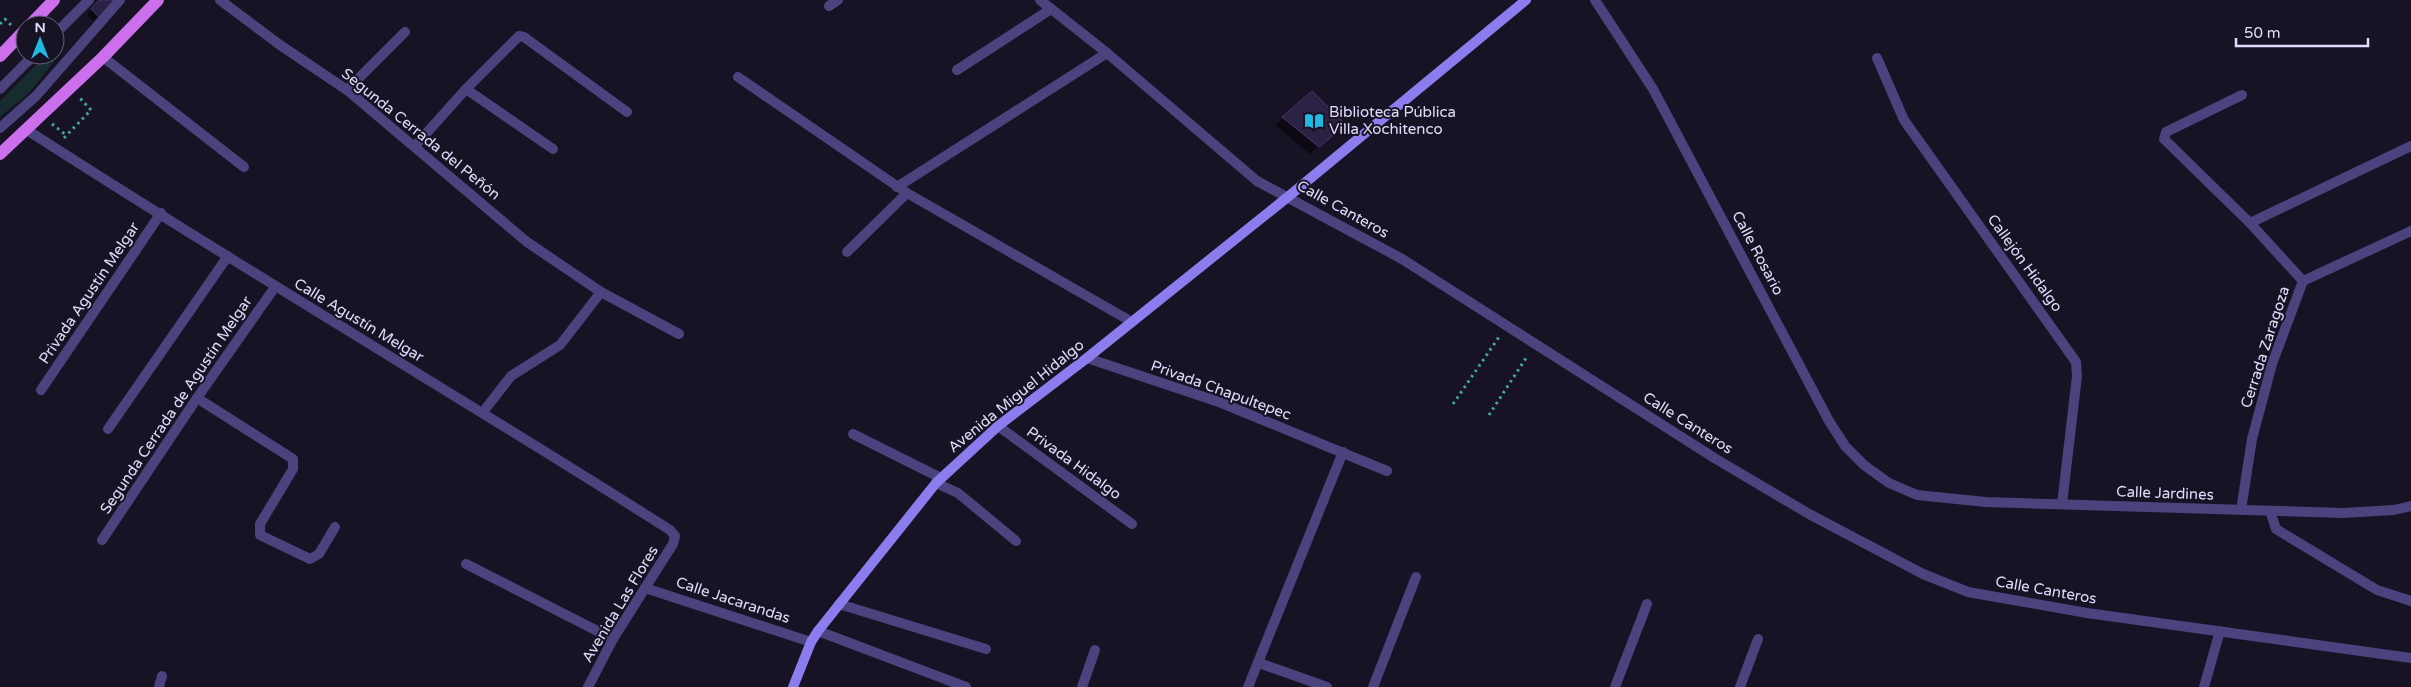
<svg xmlns="http://www.w3.org/2000/svg" width="2411" height="687" font-family="'Varela Round',sans-serif">
	<style>
		.green { fill: #162c2e }
		.shadow { fill: #0007 }
		.building { fill: #2b2143; stroke: #46366c }
		.lines { fill: none; stroke-linecap: round; stroke-linejoin: round }
		.path { stroke: #3fa5aa; stroke-width: 3; stroke-dasharray: 2.5 4; stroke-linecap: butt }
		.service { stroke: #4b437e; stroke-width: 10 }
		.minor { stroke: #4b437e; stroke-width: 10 }
		.tertiary { stroke: #4b437e; stroke-width: 10 }
		.secondary { stroke: #8c7dee; stroke-width: 10 }
		.primary { stroke: #cb6fed; stroke-width: 12 }
		.labels { text-anchor: middle; stroke-width: 4; stroke-linejoin: round; paint-order: stroke }
		.poi-label { font-size: 15px; fill: #e1dafa; stroke: #171224; text-anchor: start }
		.street-label { font-size: 15px; fill: #e1dafa; stroke: #171224 }
	</style>
	<rect width="100%" height="100%" fill="#171224"/>
	<path class="green" d="M 55,48 L 61,53 L 31,91 L 0,117 L 0,101 L 46,55 L 55,55 Z"/>
	<g class="shadow">
		<path d="M 100,0 L 113,0 L 93,21 L 87,15 Z"/>
		<path d="M 1312,92 L 1336,132 L 1310,154 L 1275,125 Z"/>
	</g>
	<g class="building">
		<path d="M 99,0 L 115,0 L 99,17 L 91,9 Z"/>
		<path d="M 1312,91 L 1346,125 L 1319,147 L 1282,117 Z"/>
	</g>
	<g class="lines">
		<g class="path">
			<path d="M 0,24 L 5,19 L 11,25"/>
			<path d="M 52,124 L 66,135"/>
			<path d="M 64,138 L 91,110 L 79,97"/>
			<path d="M 1453,404 L 1499,337"/>
			<path d="M 1489,415 L 1528,355"/>
		</g>
		<g class="service">
			<path d="M 55,34 L 89,0"/>
			<path d="M 0,89 L 34,55"/>
			<path d="M 0,128 L 36,96 L 120,0"/>
			<path d="M 108,429 L 228,256"/>
		</g>
		<g class="minor">
			<path d="M 220,0 L 280,45 L 347,90 L 527,242 L 601,292 L 679,334"/>
			<path d="M 829,6 L 838,0"/>
			<path d="M 103,57 L 244,167"/>
			<path d="M 1877,58 L 1904,120 L 2076,362 L 2077,376 L 2062,504"/>
			<path d="M 957,70 L 1051,9"/>
			<path d="M 738,77 L 907,193 L 1132,322"/>
			<path d="M 466,89 L 553,149"/>
			<path d="M 347,90 L 405,32"/>
			<path d="M 2242,95 L 2166,132 L 2164,139 L 2250,223 L 2303,281"/>
			<path d="M 415,146 L 466,89 L 519,36 L 524,37 L 627,112"/>
			<path d="M 897,187 L 1107,53"/>
			<path d="M 2250,223 L 2411,146"/>
			<path d="M 847,252 L 907,193"/>
			<path d="M 1087,358 L 1219,402 L 1387,471"/>
			<path d="M 41,390 L 161,213"/>
			<path d="M 197,398 L 293,459 L 293,469 L 260,524 L 260,535 L 310,559 L 319,554 L 335,527"/>
			<path d="M 483,412 L 511,376 L 560,345 L 601,292"/>
			<path d="M 998,426 L 1132,524"/>
			<path d="M 853,434 L 941,478"/>
			<path d="M 936,483 L 958,493 L 1016,541"/>
			<path d="M 2241,510 L 2252,439 L 2272,364 L 2303,281 L 2411,231"/>
			<path d="M 2270,511 L 2276,529 L 2377,590 L 2411,601"/>
			<path d="M 102,540 L 197,398 L 275,287"/>
			<path d="M 466,564 L 613,639"/>
			<path d="M 839,604 L 986,649"/>
			<path d="M 818,631 L 966,687"/>
			<path d="M 1259,663 L 1327,687"/>
			<path d="M 159,687 L 162,676"/>
			<path d="M 588,687 L 613,639 L 645,588"/>
			<path d="M 1082,687 L 1095,650"/>
			<path d="M 1248,687 L 1343,452"/>
			<path d="M 1373,687 L 1416,577"/>
			<path d="M 1615,687 L 1647,604"/>
			<path d="M 1740,687 L 1758,639"/>
			<path d="M 2204,687 L 2220,631"/>
		</g>
		<g class="tertiary">
			<path d="M 1040,0 L 1107,53 L 1257,181 L 1402,259 L 1716,459 L 1809,514 L 1923,574 L 1968,592 L 2087,613 L 2411,658"/>
			<path d="M 1595,0 L 1653,89 L 1829,421 L 1845,446 L 1864,465 L 1889,483 L 1917,495 L 1986,502 L 2343,513 L 2394,510 L 2411,506"/>
			<path d="M 27,130 C 239,267 457,395 670,530 L 675,536 L 673,544 L 645,588 L 811,642"/>
		</g>
		<path class="secondary" d="M 793,687 L 811,642 L 818,631 L 936,483 L 998,426 L 1087,358 L 1289,196 L 1526,0"/>
		<g class="primary">
			<path d="M 30,25 L 54,0"/>
			<path d="M 0,56 L 25,30"/>
			<path d="M 0,154 L 103,57 L 158,0"/>
		</g>
	</g>
	<defs>
		<g id="library-bare" transform="scale(1.5)"><path d="M-6-4Q-3-5.5-.7-3.5V5Q-3 3-6 4ZM6-4Q3-5.5 .7-3.5V5Q3 3 6 4Z" fill="#1ebae2" stroke="#171224" stroke-width="2.5" paint-order="stroke"/></g>
	</defs>
	<g fill-rule="evenodd">
		<use href="#library-bare" x="1314" y="121"/>
	</g>
	<g class="labels">
		<g class="poi-label">
			<text x="1329" y="117">Biblioteca Pública<tspan x="1329" dy="17">Villa Xochitenco</tspan></text>
		</g>
		<g class="street-label">
			<text transform="translate(421 134) rotate(39)" y="5">Segunda Cerrada del Peñón</text>
			<text transform="translate(1343 209) rotate(29)" y="5">Calle Canteros</text>
			<text transform="translate(1758 253) rotate(62)" y="5">Calle Rosario</text>
			<text transform="translate(2025 263) rotate(54)" y="5">Callejón Hidalgo</text>
			<text transform="translate(89 293) rotate(-56)" y="5">Privada Agustín Melgar</text>
			<text transform="translate(359 320) rotate(31)" y="5">Calle Agustín Melgar</text>
			<text transform="translate(2265 347) rotate(-72)" y="5">Cerrada Zaragoza</text>
			<text transform="translate(1221 390) rotate(20)" y="5">Privada Chapultepec</text>
			<text transform="translate(1016 396) rotate(-39)" y="5">Avenida Miguel Hidalgo</text>
			<text transform="translate(176 405) rotate(-56)" y="5">Segunda Cerrada de Agustín Melgar</text>
			<text transform="translate(1688 423) rotate(32)" y="5">Calle Canteros</text>
			<text transform="translate(1074 463) rotate(36)" y="5">Privada Hidalgo</text>
			<text transform="translate(2165 493) rotate(2)" y="5">Calle Jardines</text>
			<text transform="translate(2046 590) rotate(10)" y="5">Calle Canteros</text>
			<text transform="translate(733 600) rotate(18)" y="5">Calle Jacarandas</text>
			<text transform="translate(620 604) rotate(-59)" y="5">Avenida Las Flores</text>
		</g>
	</g>
	<g transform="translate(40 40)"><circle r="24" fill="#171224" stroke="#68627a"/>
	<path d="M0-4L9 19L0 12L-9 19Z" fill="#1ebae2"/>
	<text y="-8" font-size="14" font-weight="bold" text-anchor="middle" fill="#e1dafa">N</text>
	</g>
	<path d="M2236 38v8h132v-8" fill="none" stroke="#e1dafa" stroke-width="2.5"/>
	<text x="2244" y="38" font-size="15" fill="#e1dafa" stroke="#171224" stroke-width="4" paint-order="stroke">50 m</text>
</svg>
